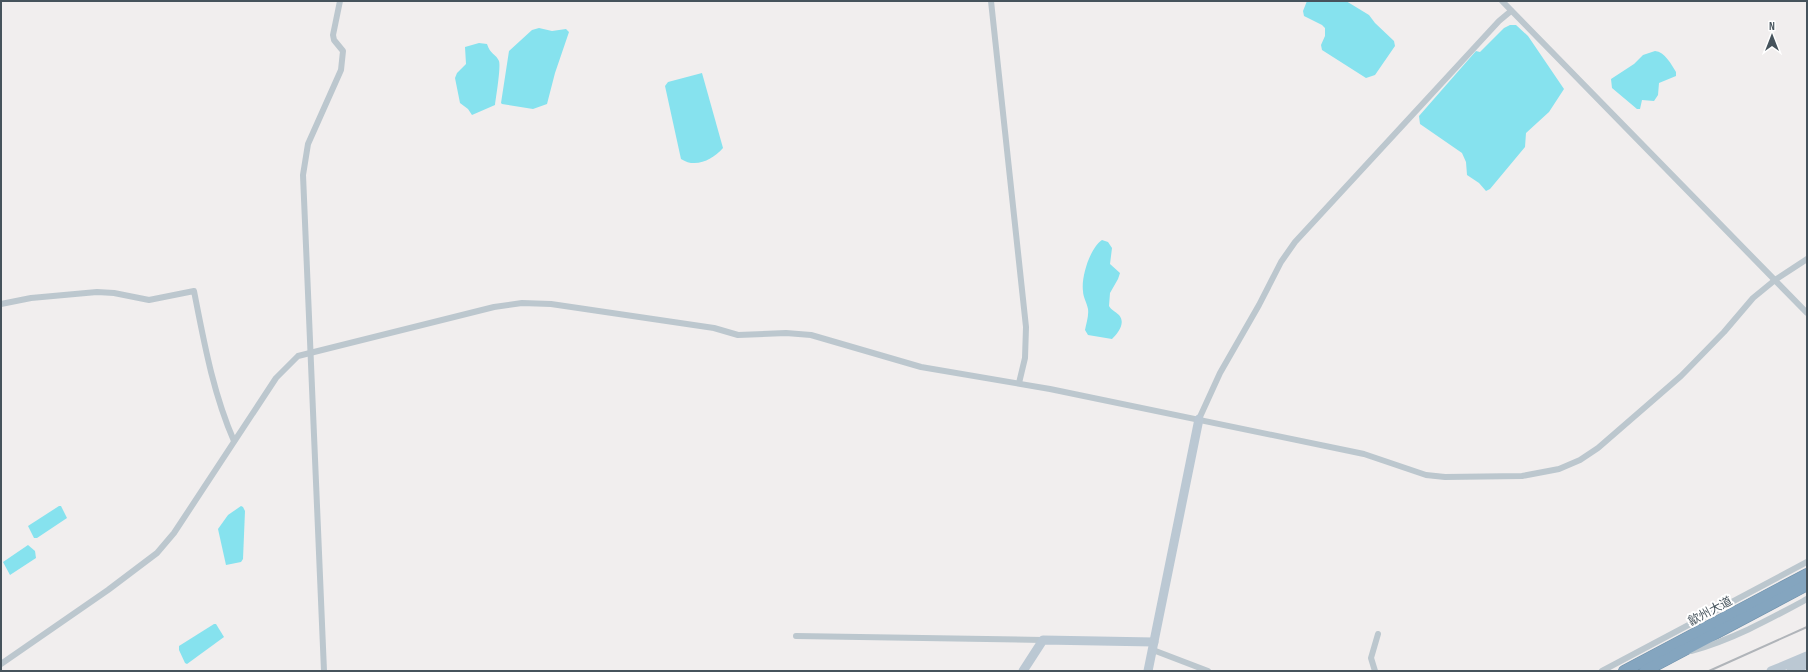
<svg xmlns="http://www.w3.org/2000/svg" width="1808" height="672" font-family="'Sofia Sans Condensed','Noto Sans SC',sans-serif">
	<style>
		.water { fill: #86e2ee }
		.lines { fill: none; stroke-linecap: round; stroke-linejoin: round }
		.highway-casing { stroke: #6f90aa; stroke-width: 12 }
		.street { stroke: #bcc7ce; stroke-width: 6 }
		.secondary { stroke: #bbc8d3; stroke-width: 9 }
		.highway { stroke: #84a5bf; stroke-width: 11 }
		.rail { stroke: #b0b4b9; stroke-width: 2 }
		.labels { text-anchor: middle; stroke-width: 4; stroke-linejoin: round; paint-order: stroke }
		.street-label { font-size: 12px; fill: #46535c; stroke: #fff }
	</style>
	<rect width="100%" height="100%" fill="#f1eeee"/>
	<g class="water">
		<path d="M 1307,1 L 1346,1 L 1369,15 L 1375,23 L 1394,41 L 1395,46 L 1375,75 L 1366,78 L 1322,50 L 1321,45 L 1325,36 L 1325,28 L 1322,25 L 1304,16 L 1303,11 Z"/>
		<path d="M 1510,25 L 1516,25 L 1528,36 L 1564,89 L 1549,112 L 1526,133 L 1525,147 L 1490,189 L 1486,191 L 1479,183 L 1467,175 L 1466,162 L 1462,153 L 1420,124 L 1419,116 L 1476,51 L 1480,52 L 1504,28 Z"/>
		<path d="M 539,28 L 552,31 L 566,29 L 569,32 L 555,73 L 547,104 L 533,109 L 502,104 L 501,103 L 509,51 L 532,30 Z"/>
		<path d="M 479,43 L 487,44 C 490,54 496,54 499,61 C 501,67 496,97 495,105 L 472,115 L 468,109 L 460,103 L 455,78 L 457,73 L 466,64 L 465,47 Z"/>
		<path d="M 1655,51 C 1665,52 1671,64 1676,72 L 1676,76 L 1659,83 L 1658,95 L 1654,101 L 1642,100 L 1640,109 L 1637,109 L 1612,88 L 1611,79 L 1634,64 L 1643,55 Z"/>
		<path d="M 702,73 L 723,148 C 713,159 696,169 681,159 L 665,86 L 668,82 Z"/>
		<path d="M 1102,240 L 1108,242 L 1112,248 L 1110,264 L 1120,273 L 1118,279 L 1110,293 L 1109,306 C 1111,310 1115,311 1119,315 C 1126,323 1118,333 1112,339 L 1088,335 L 1085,330 C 1086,324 1089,316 1088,309 C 1087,303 1083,297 1083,291 C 1081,277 1090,248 1102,240 Z"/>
		<path d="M 59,506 L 61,506 L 67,518 L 37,538 L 34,538 L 28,526 Z"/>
		<path d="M 241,506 L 243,507 L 245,511 L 243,559 L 241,562 L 226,565 L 218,529 L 228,515 Z"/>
		<path d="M 28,545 L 35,551 L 36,558 L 10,575 L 3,562 Z"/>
		<path d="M 214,624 L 216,624 L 224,637 L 187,664 L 185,663 L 179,650 L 179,646 Z"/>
	</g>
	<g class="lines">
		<g class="highway-casing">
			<g id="highway">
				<path d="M 1624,671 L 1807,574"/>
				<path d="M 1645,671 L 1807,585"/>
			</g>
		</g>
		<g class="street">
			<path d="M 991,1 L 1026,327 L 1025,358 L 1019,383"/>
			<path d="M 1502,1 L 1807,313"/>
			<path d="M 1,304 L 31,298 L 97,292 L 114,293 L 149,300 L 194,291 C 204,342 213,393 234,441"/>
			<path d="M 1199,419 L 1220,373 L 1259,305 L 1281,262 L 1295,242 L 1499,21 L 1511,11"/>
			<path d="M 796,636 L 1043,640"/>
			<path d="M 1153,650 L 1208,671"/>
			<path d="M 1691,651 C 1732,640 1770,619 1807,599"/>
			<path d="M 1,664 L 108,590 L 157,553 L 174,533 L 276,378 L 298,356 L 494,307 L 522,303 L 551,304 L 714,328 L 738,335 L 786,333 L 811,335 L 921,367 L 1050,389 L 1364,454 L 1426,475 L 1445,477 L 1522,476 L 1559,469 L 1580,460 L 1598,448 L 1681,376 L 1724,332 L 1753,298 L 1775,280 L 1807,259"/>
			<path d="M 324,671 L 303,175 L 308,144 L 341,70 L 343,51 L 334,40 L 333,35 L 340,1"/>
			<path d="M 1375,671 L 1371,658 L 1378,634"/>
			<path d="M 1602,671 L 1807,562"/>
		</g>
		<g class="secondary">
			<path d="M 1023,671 L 1043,640 L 1154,642"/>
			<path d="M 1148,671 L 1199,419"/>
			<path d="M 1771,671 L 1807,656"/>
			<path d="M 1791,671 L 1807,664"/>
		</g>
		<use href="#highway" class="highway"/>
		<path class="rail" d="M 1709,671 L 1807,627"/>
	</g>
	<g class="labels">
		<g class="street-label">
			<text transform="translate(1710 611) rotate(-28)" y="4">歙州大道</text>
		</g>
	</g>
	<rect width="1808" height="672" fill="none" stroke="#46535c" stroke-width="4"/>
	<g transform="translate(1772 36)" stroke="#ffffff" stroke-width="3" paint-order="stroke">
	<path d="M0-3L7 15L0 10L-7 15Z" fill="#46535c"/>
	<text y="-6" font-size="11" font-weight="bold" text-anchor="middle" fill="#46535c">N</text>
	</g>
</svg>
